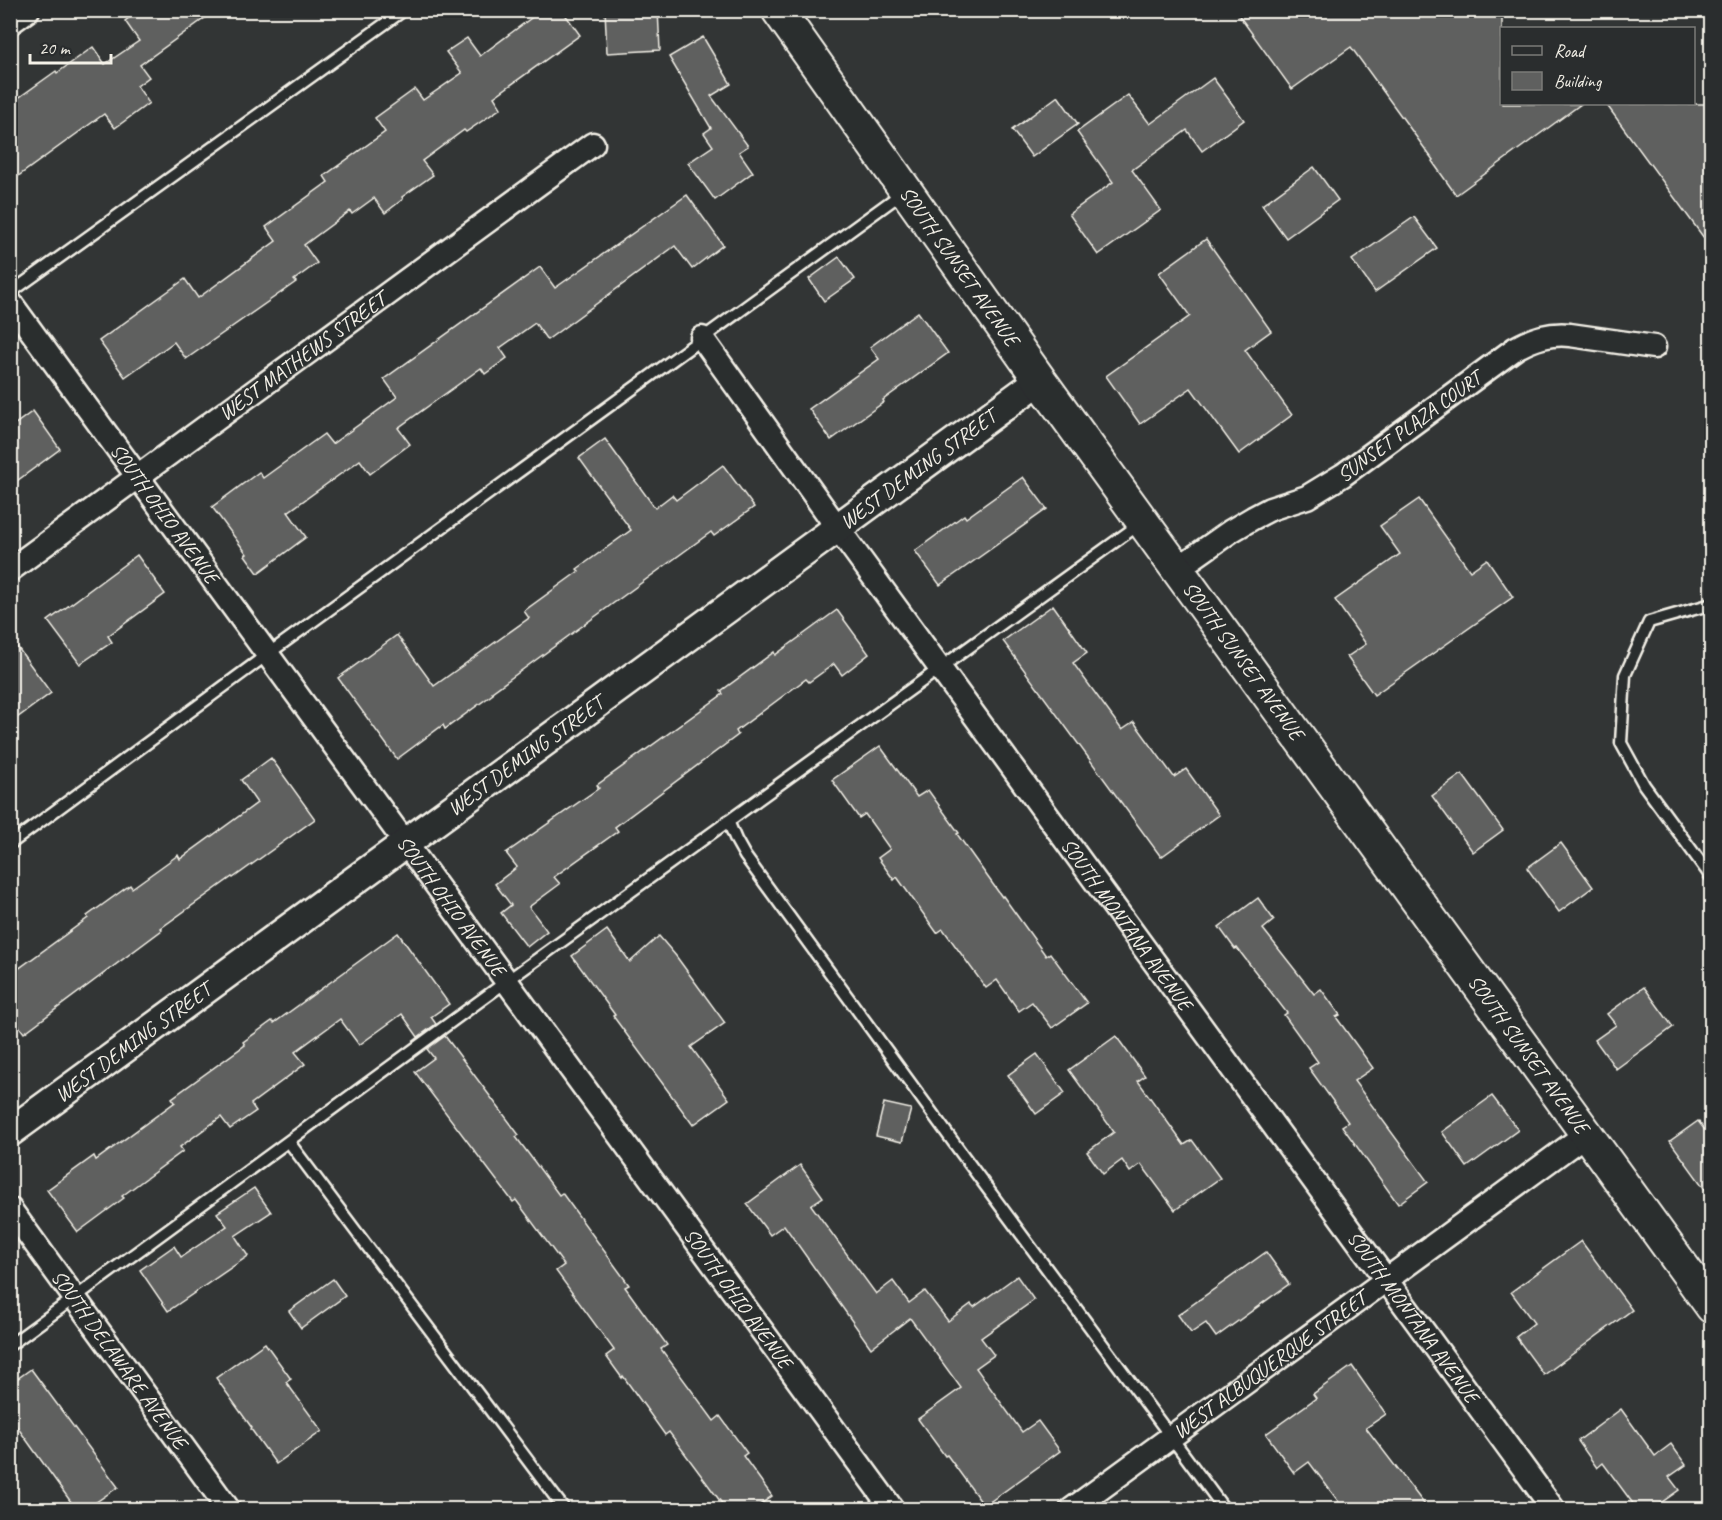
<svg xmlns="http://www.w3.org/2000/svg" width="1722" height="1520" font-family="Caveat,sans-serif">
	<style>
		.building { fill: #5f605f; stroke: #f4f1e8; stroke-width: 1.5 }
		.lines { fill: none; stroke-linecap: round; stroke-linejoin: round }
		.service-casing { stroke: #f4f1e8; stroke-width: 15 }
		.minor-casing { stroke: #f4f1e8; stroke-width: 27 }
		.tertiary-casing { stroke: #f4f1e8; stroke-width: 33 }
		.secondary-casing { stroke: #f4f1e8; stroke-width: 36 }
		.service { stroke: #2a2d2e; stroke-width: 10 }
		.minor { stroke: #2a2d2e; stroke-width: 22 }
		.tertiary { stroke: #2a2d2e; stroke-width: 28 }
		.secondary { stroke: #2a2d2e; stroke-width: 32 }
		.labels { text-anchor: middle; stroke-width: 5; stroke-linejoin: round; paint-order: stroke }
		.street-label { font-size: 21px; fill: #f4f1e8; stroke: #2a2d2e }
	</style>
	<rect width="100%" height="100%" fill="#323535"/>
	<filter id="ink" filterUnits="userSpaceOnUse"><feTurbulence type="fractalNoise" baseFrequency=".0167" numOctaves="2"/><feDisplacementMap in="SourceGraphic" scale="12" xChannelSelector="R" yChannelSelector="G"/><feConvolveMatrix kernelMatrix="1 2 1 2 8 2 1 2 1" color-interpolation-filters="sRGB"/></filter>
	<g filter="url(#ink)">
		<g class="building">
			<path d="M 139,10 L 216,10 L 140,65 L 149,77 L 137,86 L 149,103 L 115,128 L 104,114 L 10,182 L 10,104 L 56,71 L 57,73 L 93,47 L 105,64 L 139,41 L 125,21 Z"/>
			<path d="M 542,10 L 562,10 L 580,35 L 494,97 L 501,108 L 466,132 L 464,130 L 422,161 L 433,175 L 402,197 L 403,199 L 385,213 L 374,198 L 352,214 L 350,211 L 304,245 L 317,263 L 294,280 L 296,282 L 186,359 L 174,342 L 125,377 L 99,341 L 185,279 L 198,298 L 276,241 L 266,227 L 328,182 L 324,176 L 385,132 L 375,118 L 415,89 L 423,100 L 462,73 L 446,52 L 467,38 L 480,56 Z"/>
			<path d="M 605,10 L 658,10 L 660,50 L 607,53 Z"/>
			<path d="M 1235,10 L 1502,10 L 1502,104 L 1581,104 L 1456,195 L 1432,161 L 1433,160 L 1351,47 L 1292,89 Z"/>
			<path d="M 703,37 L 731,84 L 711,96 L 748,146 L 739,152 L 753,172 L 715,200 L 688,163 L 713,146 L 704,133 L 711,128 L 669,57 Z"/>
			<path d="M 1213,78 L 1244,120 L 1202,151 L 1187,130 L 1132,170 L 1161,210 L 1098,255 L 1069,214 L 1113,182 L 1077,132 L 1128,95 L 1150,124 Z"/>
			<path d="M 1058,96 L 1078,124 L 1032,157 L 1012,130 Z"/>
			<path d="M 1606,104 L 1712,104 L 1712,249 Z"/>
			<path d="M 1314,167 L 1338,200 L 1286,238 L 1262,205 Z"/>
			<path d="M 687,195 L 723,245 L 692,269 L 675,246 L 547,340 L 535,323 L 500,348 L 507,358 L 485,374 L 481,368 L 398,428 L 410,444 L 370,474 L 360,460 L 288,512 L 306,537 L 258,573 L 245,555 L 247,554 L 212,507 L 259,472 L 263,478 L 324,434 L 332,444 L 397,397 L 384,379 L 540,267 L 555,288 Z"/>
			<path d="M 1414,217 L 1437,248 L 1375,292 L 1352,260 Z"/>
			<path d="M 1206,239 L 1271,331 L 1245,350 L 1292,415 L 1239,454 L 1191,388 L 1140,424 L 1106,376 L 1190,316 L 1159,273 Z"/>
			<path d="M 839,257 L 855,279 L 824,301 L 809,279 Z"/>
			<path d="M 918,312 L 948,353 L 883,400 L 884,402 L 831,440 L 809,409 L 879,359 L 870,347 Z"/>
			<path d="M 33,411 L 60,449 L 10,486 L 10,428 Z"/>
			<path d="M 605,439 L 655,508 L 672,495 L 676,500 L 723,465 L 754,507 L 714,536 L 711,532 L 492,692 L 493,694 L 445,729 L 443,725 L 397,759 L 338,678 L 397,635 L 434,686 L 529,618 L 524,611 L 579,571 L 577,569 L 631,530 L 579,458 Z"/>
			<path d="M 1023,477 L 1047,509 L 940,585 L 915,551 L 964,515 L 966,518 Z"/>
			<path d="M 1419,499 L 1470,571 L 1487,559 L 1513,597 L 1374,695 L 1347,657 L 1366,644 L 1335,600 L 1400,554 L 1380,526 Z"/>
			<path d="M 137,555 L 165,594 L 108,636 L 112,642 L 80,664 L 48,621 Z"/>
			<path d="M 1053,605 L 1087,653 L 1073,663 L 1122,730 L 1134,722 L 1174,777 L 1186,769 L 1219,815 L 1161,857 L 1003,641 Z"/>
			<path d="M 837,610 L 869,654 L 842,675 L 834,664 L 809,682 L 806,679 L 736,731 L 738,735 L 615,827 L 618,831 L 554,877 L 560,884 L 529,907 L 547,931 L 527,947 L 501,913 L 511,905 L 495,884 L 517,867 L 506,853 L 599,788 L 597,785 L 723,694 L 721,691 L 774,652 L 775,655 Z"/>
			<path d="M 10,637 L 51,693 L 10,723 Z"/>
			<path d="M 880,746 L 917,797 L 928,790 L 959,833 L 957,834 L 1002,897 L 1003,896 L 1046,956 L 1050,953 L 1087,1003 L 1052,1028 L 1032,1002 L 1019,1011 L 997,980 L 986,988 L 943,929 L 937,933 L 897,877 L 894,880 L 878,858 L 890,849 L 865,814 L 859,818 L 832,780 Z"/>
			<path d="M 271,758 L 315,819 L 233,878 L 232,877 L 161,928 L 162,930 L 24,1033 L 10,1014 L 10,975 L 88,918 L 87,916 L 130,885 L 132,888 L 178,855 L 180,859 L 257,803 L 241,780 Z"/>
			<path d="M 1462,774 L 1503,830 L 1473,852 L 1432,796 Z"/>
			<path d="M 1561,843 L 1593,887 L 1559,912 L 1527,868 Z"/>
			<path d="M 1258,898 L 1274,920 L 1263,929 L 1314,994 L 1321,989 L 1340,1015 L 1336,1017 L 1373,1068 L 1354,1081 L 1428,1182 L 1398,1204 L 1342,1126 L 1348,1122 L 1309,1068 L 1318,1062 L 1284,1015 L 1287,1013 L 1237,948 L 1235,949 L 1219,927 Z"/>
			<path d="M 607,930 L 630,962 L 659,936 L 676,956 L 725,1023 L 691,1047 L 729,1099 L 693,1125 L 613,1016 L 615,1015 L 572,956 Z"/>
			<path d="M 398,933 L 449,1004 L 431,1017 L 436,1024 L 418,1037 L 402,1014 L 359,1045 L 340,1019 L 295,1052 L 305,1064 L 251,1104 L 256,1111 L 230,1129 L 221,1117 L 180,1147 L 183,1151 L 122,1196 L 124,1198 L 78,1232 L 47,1190 L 94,1156 L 96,1160 L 175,1102 L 172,1098 L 245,1045 L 243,1042 L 272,1021 L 274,1023 Z"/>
			<path d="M 1644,987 L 1673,1027 L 1616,1069 L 1595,1040 L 1616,1025 L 1607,1014 Z"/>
			<path d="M 445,1036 L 519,1135 L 516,1137 L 559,1195 L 562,1193 L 629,1285 L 625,1287 L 667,1345 L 661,1349 L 714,1421 L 720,1416 L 747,1453 L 743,1456 L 772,1496 L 754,1509 L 726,1509 L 669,1432 L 665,1435 L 623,1376 L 622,1378 L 606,1356 L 614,1350 L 556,1271 L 564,1265 L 516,1200 L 513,1202 L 415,1072 L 434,1058 L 427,1049 Z"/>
			<path d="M 1116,1036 L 1145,1076 L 1138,1081 L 1184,1145 L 1192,1140 L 1220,1178 L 1175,1210 L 1141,1164 L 1130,1172 L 1122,1160 L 1103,1174 L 1087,1152 L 1114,1132 L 1069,1070 Z"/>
			<path d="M 1037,1054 L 1065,1093 L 1036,1114 L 1008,1075 Z"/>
			<path d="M 1492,1096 L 1518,1130 L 1467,1167 L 1442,1132 Z"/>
			<path d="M 884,1103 L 911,1109 L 902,1142 L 876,1136 Z"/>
			<path d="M 1698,1121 L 1712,1139 L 1712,1199 L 1670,1141 Z"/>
			<path d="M 800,1165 L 823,1197 L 811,1205 L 876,1294 L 893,1281 L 909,1303 L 925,1291 L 948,1321 L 971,1304 L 974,1307 L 1017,1276 L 1034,1300 L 981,1338 L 994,1355 L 976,1368 L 1022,1432 L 1038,1421 L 1060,1451 L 984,1506 L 947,1455 L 945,1456 L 918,1419 L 961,1388 L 910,1318 L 871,1348 L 784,1225 L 770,1235 L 747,1204 Z"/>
			<path d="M 254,1188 L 271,1212 L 235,1236 L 248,1256 L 168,1311 L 140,1270 L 174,1246 L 181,1257 L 227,1226 L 217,1213 Z"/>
			<path d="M 1581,1241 L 1632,1310 L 1544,1375 L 1516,1337 L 1534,1323 L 1511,1292 Z"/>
			<path d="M 1266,1252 L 1289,1284 L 1216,1337 L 1206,1323 L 1191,1333 L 1178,1315 Z"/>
			<path d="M 333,1279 L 345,1296 L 301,1328 L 289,1311 Z"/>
			<path d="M 265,1343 L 291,1379 L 286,1382 L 322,1431 L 276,1464 L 251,1429 L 252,1428 L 216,1378 Z"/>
			<path d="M 1352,1366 L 1386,1414 L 1366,1428 L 1428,1509 L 1344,1509 L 1309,1462 L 1294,1473 L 1266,1434 L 1316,1398 L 1313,1394 Z"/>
			<path d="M 31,1369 L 118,1487 L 86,1509 L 76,1509 L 10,1417 L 10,1384 Z"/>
			<path d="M 1621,1409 L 1655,1456 L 1671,1444 L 1686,1465 L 1669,1477 L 1679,1490 L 1652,1509 L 1637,1509 L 1603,1463 L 1597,1468 L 1578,1441 Z"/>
		</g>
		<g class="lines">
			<g class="service-casing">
				<g id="service">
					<path d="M 10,293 L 404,10"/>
					<path d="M 1712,604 L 1649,622 L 1625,675 L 1621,743 L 1644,785 L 1712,878"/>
					<path d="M 728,821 L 736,840 L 745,856 L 962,1154 L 1225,1510"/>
					<path d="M 10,844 L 268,654 L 905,191"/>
					<path d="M 289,1142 L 565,1510"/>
					<path d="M 10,1345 L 507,981 L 1141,523"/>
				</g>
			</g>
			<g class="minor-casing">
				<g id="minor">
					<path d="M 10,23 L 28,10"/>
					<path id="s1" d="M 10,302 L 893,1510"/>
					<path id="s2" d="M 702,338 L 837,527 L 1554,1510"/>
					<path id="s3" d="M 1177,569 L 1231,531 L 1253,518 L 1270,509 L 1307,497 L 1343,475 L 1516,348 C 1534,338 1550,333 1570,335 L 1654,347"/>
					<path id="s4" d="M 10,570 L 593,144"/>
					<path id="s5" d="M 10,1209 L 229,1510"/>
					<path id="s6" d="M 1071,1510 L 1586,1134"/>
				</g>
			</g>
			<g class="tertiary-casing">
				<g id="tertiary">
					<path id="s7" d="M 10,1132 L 1040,380"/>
				</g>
			</g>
			<g class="secondary-casing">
				<g id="secondary">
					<path id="s8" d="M 778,10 L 1040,380 L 1712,1307"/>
				</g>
			</g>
			<use href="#service" class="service"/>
			<use href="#minor" class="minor"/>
			<use href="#tertiary" class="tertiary"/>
			<use href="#secondary" class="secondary"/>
		</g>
	</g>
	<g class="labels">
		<g class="street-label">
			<text dy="7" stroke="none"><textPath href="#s8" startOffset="314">SOUTH SUNSET AVENUE</textPath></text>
			<text dy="7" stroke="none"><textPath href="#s4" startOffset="362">WEST MATHEWS STREET</textPath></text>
			<text dy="7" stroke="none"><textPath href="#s3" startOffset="274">SUNSET PLAZA COURT</textPath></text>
			<text dy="7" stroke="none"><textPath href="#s7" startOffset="1124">WEST DEMING STREET</textPath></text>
			<text dy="7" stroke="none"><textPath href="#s1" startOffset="262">SOUTH OHIO AVENUE</textPath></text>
			<text dy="7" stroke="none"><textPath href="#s8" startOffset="800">SOUTH SUNSET AVENUE</textPath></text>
			<text dy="7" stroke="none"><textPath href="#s7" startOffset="638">WEST DEMING STREET</textPath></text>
			<text dy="7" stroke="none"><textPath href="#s1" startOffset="748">SOUTH OHIO AVENUE</textPath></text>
			<text dy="7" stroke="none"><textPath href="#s2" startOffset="724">SOUTH MONTANA AVENUE</textPath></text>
			<text dy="7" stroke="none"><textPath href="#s7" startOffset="152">WEST DEMING STREET</textPath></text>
			<text dy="7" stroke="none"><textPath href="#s8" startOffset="1286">SOUTH SUNSET AVENUE</textPath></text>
			<text dy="7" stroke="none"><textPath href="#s1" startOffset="1234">SOUTH OHIO AVENUE</textPath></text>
			<text dy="7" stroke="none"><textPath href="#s2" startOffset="1210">SOUTH MONTANA AVENUE</textPath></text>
			<text dy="7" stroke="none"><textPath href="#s5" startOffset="186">SOUTH DELAWARE AVENUE</textPath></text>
			<text dy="7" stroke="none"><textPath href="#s6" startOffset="246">WEST ALBUQUERQUE STREET</textPath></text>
		</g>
	</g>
	<rect width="1722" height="1520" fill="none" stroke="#2a2d2e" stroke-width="36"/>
	<rect x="18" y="18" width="1686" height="1484" fill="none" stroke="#f4f1e8" stroke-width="2" filter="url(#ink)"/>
	<rect x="1500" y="27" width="195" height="78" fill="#2a2d2e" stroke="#7b7b78" stroke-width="1.5"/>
	<rect x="1512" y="46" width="30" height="9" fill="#2a2d2e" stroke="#7b7b78" stroke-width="1.5"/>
	<text x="1554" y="57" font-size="18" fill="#f4f1e8">Road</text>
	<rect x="1512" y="72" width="30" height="18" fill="#5f605f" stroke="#7b7b78" stroke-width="1.5"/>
	<text x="1554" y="87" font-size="18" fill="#f4f1e8">Building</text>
	<path d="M30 54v9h81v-9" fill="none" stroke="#f4f1e8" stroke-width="3"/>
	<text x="39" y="54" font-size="18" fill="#f4f1e8" stroke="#2a2d2e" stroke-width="4.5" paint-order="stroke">20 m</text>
</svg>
